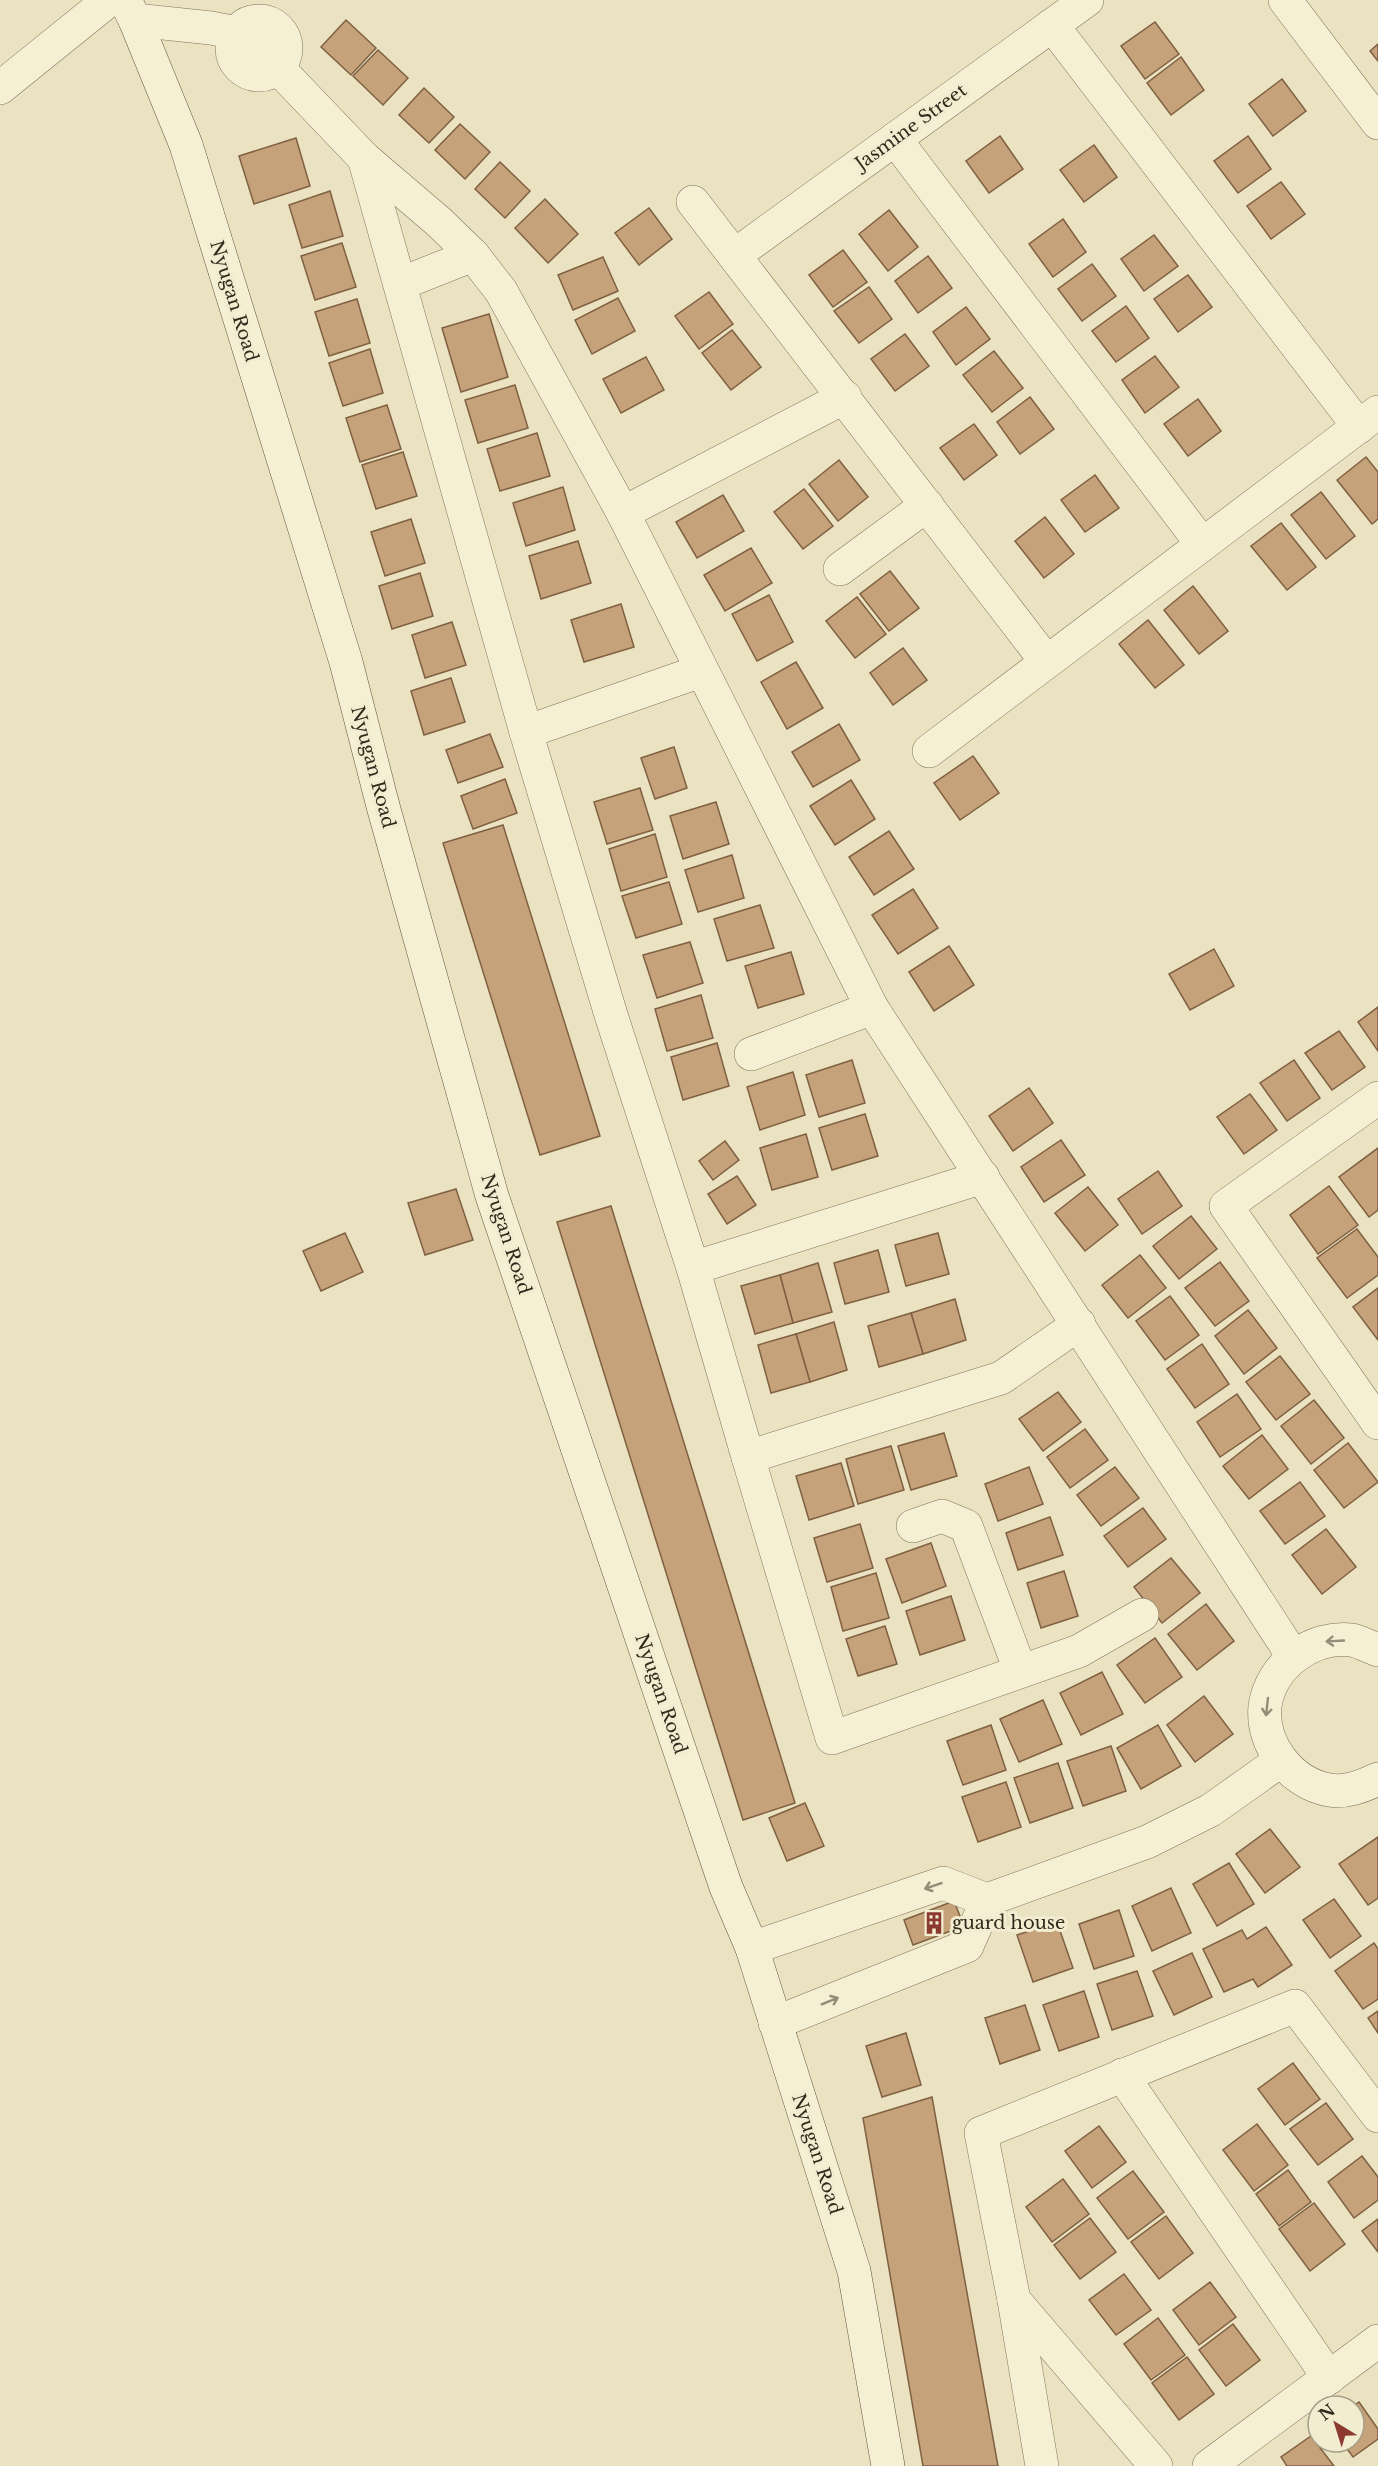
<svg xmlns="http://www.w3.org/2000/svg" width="1378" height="2466" font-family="'Libre Baskerville',serif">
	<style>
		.building { fill: #c5a27a; stroke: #7f6142; stroke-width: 1.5 }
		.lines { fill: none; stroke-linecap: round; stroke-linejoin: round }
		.minor-casing { stroke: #82745a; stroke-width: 34 }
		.secondary-casing { stroke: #63553e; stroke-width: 34 }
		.minor { stroke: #f5efd3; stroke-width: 33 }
		.secondary { stroke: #f5efd3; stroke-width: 33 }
		.oneway { stroke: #948c78 }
		.labels { text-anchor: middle; stroke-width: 6; stroke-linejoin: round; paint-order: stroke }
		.street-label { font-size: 18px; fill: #332a1d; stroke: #f2ecd0 }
		.poi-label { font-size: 18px; fill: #332a1d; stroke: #f2ecd0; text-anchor: start }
	</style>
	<rect width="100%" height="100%" fill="#eae2c1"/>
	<g class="building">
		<path d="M 346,20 L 376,48 L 351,75 L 321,47 Z"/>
		<path d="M 1155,22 L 1179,54 L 1145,79 L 1121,46 Z"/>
		<path d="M 1378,44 L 1378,61 L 1370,51 Z"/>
		<path d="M 378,50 L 408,78 L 383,105 L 353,76 Z"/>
		<path d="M 1181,57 L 1204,90 L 1171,115 L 1147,83 Z"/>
		<path d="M 1282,79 L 1306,111 L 1273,136 L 1249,104 Z"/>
		<path d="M 424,88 L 454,117 L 429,143 L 399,115 Z"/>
		<path d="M 460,124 L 490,152 L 465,179 L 435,150 Z"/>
		<path d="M 1000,136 L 1023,169 L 989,193 L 966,161 Z"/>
		<path d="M 1248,136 L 1271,169 L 1238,193 L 1214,161 Z"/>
		<path d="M 296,138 L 310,186 L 254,204 L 239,156 Z"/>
		<path d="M 1094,145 L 1117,177 L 1084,202 L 1060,170 Z"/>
		<path d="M 500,162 L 530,191 L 505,218 L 475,189 Z"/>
		<path d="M 1281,182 L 1305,214 L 1271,239 L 1247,206 Z"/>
		<path d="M 330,191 L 343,236 L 302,248 L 289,205 Z"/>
		<path d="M 545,199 L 578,234 L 548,263 L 515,228 Z"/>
		<path d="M 649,208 L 672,239 L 639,265 L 615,233 Z"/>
		<path d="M 889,210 L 918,247 L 888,271 L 859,234 Z"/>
		<path d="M 1063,219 L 1086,252 L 1053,277 L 1029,244 Z"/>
		<path d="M 1154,235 L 1178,266 L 1144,291 L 1121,259 Z"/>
		<path d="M 342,243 L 356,287 L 315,300 L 301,256 Z"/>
		<path d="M 843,250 L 867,282 L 833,307 L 809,275 Z"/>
		<path d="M 928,256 L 952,288 L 918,313 L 895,281 Z"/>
		<path d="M 603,257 L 618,291 L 573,310 L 558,275 Z"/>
		<path d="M 1092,264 L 1116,296 L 1082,321 L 1058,289 Z"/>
		<path d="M 1188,275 L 1212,307 L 1178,332 L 1154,299 Z"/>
		<path d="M 869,287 L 892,319 L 859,343 L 834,311 Z"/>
		<path d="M 709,292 L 733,324 L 699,349 L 675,316 Z"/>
		<path d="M 618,298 L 635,331 L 592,354 L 575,320 Z"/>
		<path d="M 357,299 L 370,343 L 329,356 L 315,312 Z"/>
		<path d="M 1126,306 L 1149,338 L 1116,362 L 1092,331 Z"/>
		<path d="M 966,307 L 990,339 L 956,365 L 933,332 Z"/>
		<path d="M 489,314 L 508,377 L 461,392 L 442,328 Z"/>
		<path d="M 732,330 L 761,367 L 731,390 L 702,353 Z"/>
		<path d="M 905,334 L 929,366 L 895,391 L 871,359 Z"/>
		<path d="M 370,349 L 383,393 L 343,406 L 329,363 Z"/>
		<path d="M 994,351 L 1023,388 L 992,412 L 963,375 Z"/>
		<path d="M 1155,356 L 1179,387 L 1145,413 L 1122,380 Z"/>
		<path d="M 646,357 L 664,390 L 621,413 L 603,379 Z"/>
		<path d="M 515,385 L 528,428 L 478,443 L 465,400 Z"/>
		<path d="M 1030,397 L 1054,429 L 1020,454 L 997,422 Z"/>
		<path d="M 1198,399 L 1221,431 L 1188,456 L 1164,424 Z"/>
		<path d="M 387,405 L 401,449 L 360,462 L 346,418 Z"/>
		<path d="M 974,424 L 997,455 L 964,480 L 940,448 Z"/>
		<path d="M 537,433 L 550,476 L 500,491 L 487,449 Z"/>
		<path d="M 403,452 L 417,496 L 376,509 L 362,465 Z"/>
		<path d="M 1366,457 L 1378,472 L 1378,519 L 1372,524 L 1337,480 Z"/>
		<path d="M 839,460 L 868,497 L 838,521 L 809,484 Z"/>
		<path d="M 1095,475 L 1119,508 L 1085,532 L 1061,500 Z"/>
		<path d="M 563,487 L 575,530 L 526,546 L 513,503 Z"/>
		<path d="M 804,489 L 833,526 L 803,549 L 774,512 Z"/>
		<path d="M 1321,492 L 1355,536 L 1326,559 L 1291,515 Z"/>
		<path d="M 723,495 L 744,531 L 697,558 L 676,522 Z"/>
		<path d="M 1045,517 L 1074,554 L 1044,578 L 1015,541 Z"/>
		<path d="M 411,519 L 425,563 L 385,576 L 371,532 Z"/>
		<path d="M 1281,523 L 1316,567 L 1287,590 L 1251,546 Z"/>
		<path d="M 578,541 L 591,583 L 541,599 L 529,556 Z"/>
		<path d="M 751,548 L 772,583 L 725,611 L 704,575 Z"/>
		<path d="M 890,571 L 919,608 L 889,631 L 860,594 Z"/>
		<path d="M 420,573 L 433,616 L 392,629 L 379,586 Z"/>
		<path d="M 1193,586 L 1228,631 L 1199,654 L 1164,610 Z"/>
		<path d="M 769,595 L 793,642 L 757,661 L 732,614 Z"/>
		<path d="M 857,597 L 886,634 L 855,658 L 826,621 Z"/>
		<path d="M 621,604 L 634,647 L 584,662 L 571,620 Z"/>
		<path d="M 1148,620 L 1184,665 L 1155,688 L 1119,644 Z"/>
		<path d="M 452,622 L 466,665 L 425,678 L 412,635 Z"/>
		<path d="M 903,648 L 927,680 L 893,705 L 870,673 Z"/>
		<path d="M 796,662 L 823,708 L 787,729 L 761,682 Z"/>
		<path d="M 451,678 L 465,722 L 424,735 L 411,691 Z"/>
		<path d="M 839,724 L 860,760 L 813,787 L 792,752 Z"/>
		<path d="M 490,734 L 503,767 L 458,783 L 446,750 Z"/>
		<path d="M 674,747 L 687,788 L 655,799 L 641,758 Z"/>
		<path d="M 973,756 L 999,793 L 960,820 L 934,783 Z"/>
		<path d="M 505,779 L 517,813 L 473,829 L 461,796 Z"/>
		<path d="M 851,780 L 875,819 L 835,845 L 810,806 Z"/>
		<path d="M 640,788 L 653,830 L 607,844 L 594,802 Z"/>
		<path d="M 716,802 L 729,844 L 683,859 L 670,816 Z"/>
		<path d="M 503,825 L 600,1136 L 540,1155 L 443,843 Z"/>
		<path d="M 889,831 L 914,869 L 874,895 L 849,857 Z"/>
		<path d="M 655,834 L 667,877 L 621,891 L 609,849 Z"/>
		<path d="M 732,855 L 744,898 L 698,912 L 685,870 Z"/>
		<path d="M 669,882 L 682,924 L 636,938 L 622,896 Z"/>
		<path d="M 913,889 L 938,928 L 898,954 L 872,915 Z"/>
		<path d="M 760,905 L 774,948 L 727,961 L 714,919 Z"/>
		<path d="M 690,942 L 703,983 L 657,998 L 643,955 Z"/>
		<path d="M 949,946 L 974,985 L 934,1011 L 909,972 Z"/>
		<path d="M 1214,949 L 1234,986 L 1190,1010 L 1169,974 Z"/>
		<path d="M 791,952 L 804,994 L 758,1008 L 745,966 Z"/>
		<path d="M 701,995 L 713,1038 L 667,1051 L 655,1009 Z"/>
		<path d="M 1378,1007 L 1378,1051 L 1358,1022 Z"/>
		<path d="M 1339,1031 L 1365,1067 L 1332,1090 L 1305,1053 Z"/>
		<path d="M 717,1043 L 729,1086 L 683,1100 L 671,1057 Z"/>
		<path d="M 852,1060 L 865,1103 L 819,1117 L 806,1075 Z"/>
		<path d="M 1294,1060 L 1320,1098 L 1287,1121 L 1260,1083 Z"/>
		<path d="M 793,1072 L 805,1115 L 760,1130 L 747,1087 Z"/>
		<path d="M 1029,1088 L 1053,1123 L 1013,1151 L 989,1116 Z"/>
		<path d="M 1250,1094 L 1277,1130 L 1244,1154 L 1217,1117 Z"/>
		<path d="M 865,1114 L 878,1156 L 832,1170 L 819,1128 Z"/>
		<path d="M 806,1134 L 818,1177 L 772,1190 L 760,1148 Z"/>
		<path d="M 1061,1140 L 1085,1175 L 1044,1202 L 1021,1167 Z"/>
		<path d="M 725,1141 L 739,1160 L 713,1180 L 699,1161 Z"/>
		<path d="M 1378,1148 L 1378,1210 L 1369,1217 L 1339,1177 Z"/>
		<path d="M 1158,1171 L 1182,1206 L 1142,1234 L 1118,1199 Z"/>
		<path d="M 737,1176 L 756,1205 L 727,1224 L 708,1194 Z"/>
		<path d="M 1329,1186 L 1358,1225 L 1318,1254 L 1290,1215 Z"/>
		<path d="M 1088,1187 L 1118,1225 L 1085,1251 L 1055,1213 Z"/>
		<path d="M 456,1189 L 473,1240 L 425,1255 L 408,1203 Z"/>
		<path d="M 611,1206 L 795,1803 L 743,1820 L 557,1222 Z"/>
		<path d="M 1191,1216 L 1217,1249 L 1179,1279 L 1153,1246 Z"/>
		<path d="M 1357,1229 L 1378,1257 L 1378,1275 L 1347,1298 L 1317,1258 Z"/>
		<path d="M 345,1233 L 363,1272 L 321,1291 L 303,1251 Z"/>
		<path d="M 938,1233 L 949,1274 L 906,1286 L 895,1245 Z"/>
		<path d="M 878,1250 L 889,1292 L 845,1304 L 834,1263 Z"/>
		<path d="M 1140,1255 L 1166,1288 L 1128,1318 L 1102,1285 Z"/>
		<path d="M 1220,1262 L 1249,1301 L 1215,1326 L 1185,1288 Z"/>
		<path d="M 818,1263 L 832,1312 L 793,1323 L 780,1275 Z"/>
		<path d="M 780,1275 L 793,1323 L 755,1334 L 741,1286 Z"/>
		<path d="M 1378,1288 L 1378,1340 L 1353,1307 Z"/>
		<path d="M 1170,1296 L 1199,1335 L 1165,1360 L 1136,1321 Z"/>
		<path d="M 955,1299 L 966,1340 L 923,1354 L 911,1313 Z"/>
		<path d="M 1248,1310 L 1277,1348 L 1244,1374 L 1215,1336 Z"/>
		<path d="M 911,1313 L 923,1354 L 879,1367 L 868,1326 Z"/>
		<path d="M 834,1322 L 847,1370 L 810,1382 L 796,1334 Z"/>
		<path d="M 796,1334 L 810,1382 L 771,1393 L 758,1345 Z"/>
		<path d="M 1202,1344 L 1229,1384 L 1195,1408 L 1167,1369 Z"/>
		<path d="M 1280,1356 L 1310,1394 L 1276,1420 L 1246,1382 Z"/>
		<path d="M 1058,1392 L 1081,1422 L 1043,1451 L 1019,1419 Z"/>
		<path d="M 1237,1394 L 1261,1429 L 1220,1457 L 1197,1422 Z"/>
		<path d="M 1314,1400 L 1344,1438 L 1311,1464 L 1281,1426 Z"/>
		<path d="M 1085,1429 L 1108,1460 L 1070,1488 L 1047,1457 Z"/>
		<path d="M 944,1433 L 957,1476 L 911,1490 L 898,1446 Z"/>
		<path d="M 1262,1435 L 1288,1469 L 1249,1499 L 1223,1466 Z"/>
		<path d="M 1348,1443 L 1378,1482 L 1344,1508 L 1314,1470 Z"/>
		<path d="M 891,1446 L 904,1490 L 858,1504 L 846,1459 Z"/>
		<path d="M 841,1463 L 854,1506 L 809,1520 L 796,1476 Z"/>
		<path d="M 1029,1467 L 1043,1504 L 998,1521 L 985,1484 Z"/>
		<path d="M 1115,1467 L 1139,1498 L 1101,1526 L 1077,1495 Z"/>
		<path d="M 1300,1482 L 1325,1516 L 1285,1544 L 1260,1511 Z"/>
		<path d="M 1143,1508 L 1166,1539 L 1128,1567 L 1104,1536 Z"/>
		<path d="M 1050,1517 L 1063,1555 L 1018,1570 L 1006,1533 Z"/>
		<path d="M 860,1524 L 873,1568 L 827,1582 L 814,1538 Z"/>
		<path d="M 1326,1529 L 1356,1567 L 1322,1594 L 1292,1555 Z"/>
		<path d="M 931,1543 L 946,1586 L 902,1603 L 886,1559 Z"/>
		<path d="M 1171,1558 L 1200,1593 L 1162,1623 L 1134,1587 Z"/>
		<path d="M 1064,1571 L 1078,1616 L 1041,1628 L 1027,1583 Z"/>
		<path d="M 876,1573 L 889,1618 L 843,1631 L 831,1587 Z"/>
		<path d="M 951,1596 L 965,1640 L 920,1655 L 906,1611 Z"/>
		<path d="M 1206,1604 L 1234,1641 L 1197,1670 L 1168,1634 Z"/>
		<path d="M 885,1626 L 897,1664 L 858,1676 L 846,1639 Z"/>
		<path d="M 1155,1638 L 1182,1677 L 1145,1703 L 1117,1665 Z"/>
		<path d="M 1102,1672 L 1123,1714 L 1081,1735 L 1060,1693 Z"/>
		<path d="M 1204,1696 L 1233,1734 L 1195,1762 L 1167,1725 Z"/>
		<path d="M 1043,1700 L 1062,1744 L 1019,1762 L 1000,1719 Z"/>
		<path d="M 991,1725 L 1006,1770 L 963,1785 L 947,1741 Z"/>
		<path d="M 1158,1725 L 1181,1766 L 1141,1789 L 1117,1748 Z"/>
		<path d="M 1111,1746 L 1126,1791 L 1083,1806 L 1067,1761 Z"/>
		<path d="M 1058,1763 L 1073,1808 L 1030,1823 L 1014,1778 Z"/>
		<path d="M 1006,1782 L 1021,1827 L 978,1842 L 962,1797 Z"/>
		<path d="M 805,1803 L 824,1846 L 787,1861 L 769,1818 Z"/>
		<path d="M 1270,1829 L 1300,1867 L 1265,1893 L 1236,1854 Z"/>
		<path d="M 1378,1837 L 1378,1898 L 1368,1905 L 1339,1864 Z"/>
		<path d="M 1229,1863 L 1254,1904 L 1217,1926 L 1193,1884 Z"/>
		<path d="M 1171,1888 L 1191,1933 L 1152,1951 L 1132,1906 Z"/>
		<path d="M 1334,1899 L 1361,1936 L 1330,1958 L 1303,1920 Z"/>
		<path d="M 954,1901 L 964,1926 L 913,1945 L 904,1920 Z"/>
		<path d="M 1119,1910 L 1134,1956 L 1094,1969 L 1079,1924 Z"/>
		<path d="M 1057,1922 L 1073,1968 L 1033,1982 L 1017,1935 Z"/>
		<path d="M 1266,1927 L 1292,1965 L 1258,1987 L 1253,1979 L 1224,1992 L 1203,1949 L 1242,1930 L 1247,1939 Z"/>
		<path d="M 1374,1943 L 1378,1949 L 1378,1999 L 1363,2009 L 1335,1971 Z"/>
		<path d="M 1192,1953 L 1212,1997 L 1174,2015 L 1153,1971 Z"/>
		<path d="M 1137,1971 L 1153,2016 L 1112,2030 L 1097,1984 Z"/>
		<path d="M 1084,1991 L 1099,2037 L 1059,2051 L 1043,2005 Z"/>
		<path d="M 1025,2005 L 1040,2050 L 1000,2064 L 985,2018 Z"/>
		<path d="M 1378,2011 L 1378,2033 L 1368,2018 Z"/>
		<path d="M 906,2033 L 921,2085 L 882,2097 L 866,2046 Z"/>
		<path d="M 1293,2063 L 1320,2099 L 1285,2125 L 1258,2089 Z"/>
		<path d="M 932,2097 L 998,2466 L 923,2466 L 863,2118 Z"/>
		<path d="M 1326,2103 L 1353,2139 L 1318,2165 L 1290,2129 Z"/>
		<path d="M 1257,2124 L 1288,2165 L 1254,2191 L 1223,2150 Z"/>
		<path d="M 1099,2126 L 1126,2162 L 1092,2188 L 1065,2151 Z"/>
		<path d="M 1362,2156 L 1378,2177 L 1378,2200 L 1354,2218 L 1328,2182 Z"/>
		<path d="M 1288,2170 L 1311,2202 L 1279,2226 L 1256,2194 Z"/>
		<path d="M 1133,2171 L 1164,2212 L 1128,2239 L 1097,2198 Z"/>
		<path d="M 1063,2179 L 1089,2214 L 1052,2242 L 1026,2207 Z"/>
		<path d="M 1314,2203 L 1345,2244 L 1310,2271 L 1279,2229 Z"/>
		<path d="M 1166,2216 L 1193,2253 L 1159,2279 L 1131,2242 Z"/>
		<path d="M 1090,2218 L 1116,2252 L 1080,2279 L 1054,2245 Z"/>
		<path d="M 1378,2219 L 1378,2252 L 1362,2231 Z"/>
		<path d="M 1124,2274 L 1151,2310 L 1116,2335 L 1089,2300 Z"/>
		<path d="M 1210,2282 L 1236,2317 L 1199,2345 L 1173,2310 Z"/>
		<path d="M 1158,2318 L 1185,2355 L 1151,2380 L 1124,2344 Z"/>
		<path d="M 1233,2324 L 1260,2360 L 1226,2386 L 1199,2350 Z"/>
		<path d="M 1187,2357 L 1214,2394 L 1179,2420 L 1152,2383 Z"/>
		<path d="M 1359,2402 L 1378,2429 L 1378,2439 L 1353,2457 L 1342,2442 L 1354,2442 L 1353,2406 Z"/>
		<path d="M 1311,2436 L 1334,2466 L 1287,2466 L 1281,2457 Z"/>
	</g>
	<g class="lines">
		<g class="minor-casing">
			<g id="minor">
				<path d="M 1285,0 L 1378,123"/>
				<path d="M 135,20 L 211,28 L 237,33 L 278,68 L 364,158 L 439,222 L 473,255 L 501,291 L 623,513 L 872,1008 L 1293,1656"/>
				<circle cx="259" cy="48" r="27"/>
				<path d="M 1052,25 L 1359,427"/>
				<path d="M 0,88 L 109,0"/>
				<path d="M 895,139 L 1202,544"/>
				<path d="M 364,158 L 526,732 L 611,1015 L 693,1268 L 983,1177"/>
				<path d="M 693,202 L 1046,661"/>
				<path d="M 735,255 L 1087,0"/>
				<path d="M 400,284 L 473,255"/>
				<path d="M 623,513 L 845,397"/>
				<path d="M 840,569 L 927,505"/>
				<path d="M 526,732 L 701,671"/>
				<path d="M 929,751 L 1378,412"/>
				<path d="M 751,1054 L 872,1008"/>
				<path d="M 1378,1098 L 1226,1206 L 1378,1423"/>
				<path d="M 693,1268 L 748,1457"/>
				<path d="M 1079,1324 L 1001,1378 L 748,1457 L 832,1738 L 1079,1651 L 1142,1615"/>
				<path d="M 913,1526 L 942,1516 L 966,1526 L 1020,1670"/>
				<path d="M 1378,1650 C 1370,1647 1360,1642 1352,1640 C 1312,1635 1271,1665 1265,1706 C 1261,1745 1291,1783 1329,1790 C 1346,1793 1363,1786 1378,1779"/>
				<path d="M 752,1948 L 943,1883 L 987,1900 L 1147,1842 L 1211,1810 L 1280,1761"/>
				<path d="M 775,2023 L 967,1946 L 987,1900"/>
				<path d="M 1122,2075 L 1329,2378"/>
				<path d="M 1014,2300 L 1156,2466"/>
				<path d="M 1042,2466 L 1014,2300 L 981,2133 L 1295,2006 L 1378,2116"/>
				<path d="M 1209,2466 L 1378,2341"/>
			</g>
		</g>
		<g class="secondary-casing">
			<path id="secondary" d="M 125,0 L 135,20 L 186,145 L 346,662 L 383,806 L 492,1196 L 726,1887 L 752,1948 L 854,2271 L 888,2466"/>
		</g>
		<use href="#minor" class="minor"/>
		<use href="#secondary" class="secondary"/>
	</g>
	<defs><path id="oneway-shaft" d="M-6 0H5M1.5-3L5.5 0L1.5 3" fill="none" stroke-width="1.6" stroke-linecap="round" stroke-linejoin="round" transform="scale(1.5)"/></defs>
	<g class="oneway">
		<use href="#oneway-shaft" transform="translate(1335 1641) rotate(177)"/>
		<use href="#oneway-shaft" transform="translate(1267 1707) rotate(96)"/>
		<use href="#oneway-shaft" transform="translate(933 1886) rotate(161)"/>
		<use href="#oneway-shaft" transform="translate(830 2001) rotate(-22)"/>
	</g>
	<defs>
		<g id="building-bare" transform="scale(1.8)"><path d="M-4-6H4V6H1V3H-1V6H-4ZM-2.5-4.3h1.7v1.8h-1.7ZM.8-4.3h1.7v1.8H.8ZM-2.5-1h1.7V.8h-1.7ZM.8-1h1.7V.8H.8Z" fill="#8c392f" stroke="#f2ecd0" stroke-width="2.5" paint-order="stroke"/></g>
	</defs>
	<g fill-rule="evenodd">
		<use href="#building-bare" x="934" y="1923"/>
	</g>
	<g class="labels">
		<g class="street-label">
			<text transform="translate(911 127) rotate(-36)" y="6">Jasmine Street</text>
			<text transform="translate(234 301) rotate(73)" y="6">Nyugan Road</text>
			<text transform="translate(373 767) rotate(75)" y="6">Nyugan Road</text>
			<text transform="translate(506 1234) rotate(72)" y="6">Nyugan Road</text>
			<text transform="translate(661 1694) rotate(71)" y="6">Nyugan Road</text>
			<text transform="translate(817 2154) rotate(72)" y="6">Nyugan Road</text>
		</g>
		<g class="poi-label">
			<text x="952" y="1929">guard house</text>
		</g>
	</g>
	<g transform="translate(1336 2424) rotate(322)"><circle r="28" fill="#f2ecd0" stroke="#a69e88" stroke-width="1.5"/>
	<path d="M0-4.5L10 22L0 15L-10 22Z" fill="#8c392f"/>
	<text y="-9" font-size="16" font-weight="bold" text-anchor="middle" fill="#332a1d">N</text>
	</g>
</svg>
